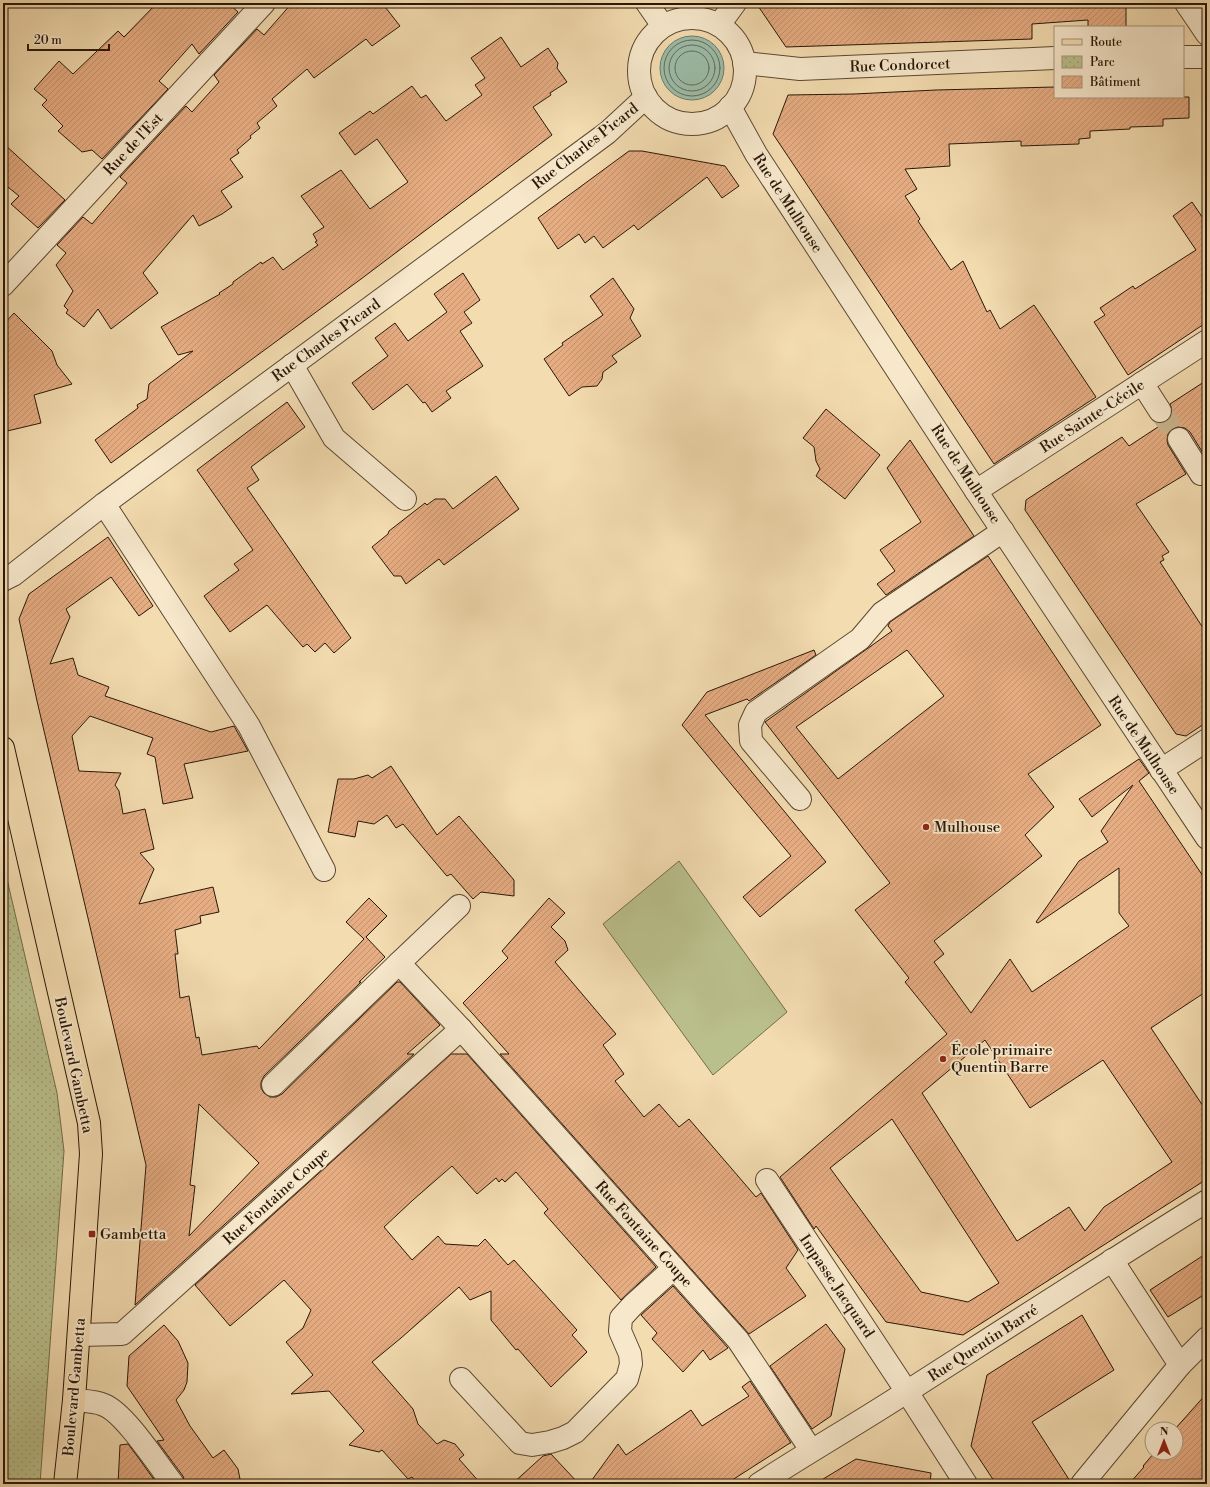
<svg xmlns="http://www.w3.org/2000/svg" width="1210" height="1487" font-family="'Libre Bodoni',serif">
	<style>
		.grass { fill: #bac08c; stroke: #726c4a }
		.park { fill: url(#park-dots); stroke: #726c4a }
		.water { fill: #9cbca8; stroke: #6e7a68 }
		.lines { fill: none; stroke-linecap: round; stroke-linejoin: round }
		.shore { stroke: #626a58; stroke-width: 1 }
		.building { fill: url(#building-hatch); stroke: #291707; fill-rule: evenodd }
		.minor-tunnel { stroke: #cbb58e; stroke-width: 22; stroke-dasharray: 22 11; stroke-linecap: butt }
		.minor-casing { stroke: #5c4831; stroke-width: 24 }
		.major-casing { stroke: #291707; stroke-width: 24 }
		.minor { stroke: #f7e8cc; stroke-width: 22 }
		.major { stroke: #f3dcb0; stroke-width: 22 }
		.poi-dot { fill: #8f2418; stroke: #f7e8cc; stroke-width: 1.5 }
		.labels { text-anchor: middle; stroke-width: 3.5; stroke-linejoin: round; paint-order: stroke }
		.street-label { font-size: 15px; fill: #291707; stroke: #f7e8cc }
		.poi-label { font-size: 15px; fill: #291707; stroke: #f7e8cc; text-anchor: start }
	</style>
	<defs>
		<pattern id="park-dots" width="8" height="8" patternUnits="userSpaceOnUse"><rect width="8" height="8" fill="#bac08c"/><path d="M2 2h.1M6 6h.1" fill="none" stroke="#a0a477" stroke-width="1.8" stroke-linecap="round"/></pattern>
		<pattern id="building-hatch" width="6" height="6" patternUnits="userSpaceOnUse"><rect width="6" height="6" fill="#e6ac82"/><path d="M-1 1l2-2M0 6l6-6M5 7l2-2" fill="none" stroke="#c5936f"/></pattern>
	</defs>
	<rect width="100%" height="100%" fill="#f3dcb0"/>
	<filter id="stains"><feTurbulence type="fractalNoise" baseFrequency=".005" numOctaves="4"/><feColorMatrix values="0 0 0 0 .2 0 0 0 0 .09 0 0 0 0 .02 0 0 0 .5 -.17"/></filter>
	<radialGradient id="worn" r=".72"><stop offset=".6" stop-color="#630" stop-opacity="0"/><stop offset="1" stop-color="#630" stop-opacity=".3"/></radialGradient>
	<path class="grass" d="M 679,861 L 787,1012 L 713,1075 L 603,924 Z"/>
	<path class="park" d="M 3,862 L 57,1093 L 64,1151 L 40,1484 L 3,1484 Z"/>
	<circle class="water" cx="692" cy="68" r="32"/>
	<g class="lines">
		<g class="shore">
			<circle cx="692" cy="68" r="28"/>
			<circle cx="692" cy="68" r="23"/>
			<circle cx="692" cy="68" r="17"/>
		</g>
	</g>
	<g class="building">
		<path d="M 157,3 L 228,3 L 238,12 L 199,54 L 192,44 L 159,81 L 168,89 L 102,159 L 92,150 L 82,152 L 58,131 L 63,126 L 42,105 L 47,100 L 34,89 L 59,61 L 73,74 L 118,31 L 124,37 Z"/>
		<path d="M 292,3 L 382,3 L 400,26 L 372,46 L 366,39 L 314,78 L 307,69 L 272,99 L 277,106 L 257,123 L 260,128 L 250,136 L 251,138 L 237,150 L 239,153 L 230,159 L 243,177 L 221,191 L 232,207 L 222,214 L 199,226 L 193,215 L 143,273 L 158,293 L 111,329 L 98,309 L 84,327 L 66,313 L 68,310 L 64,306 L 73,291 L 56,265 L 66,253 L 57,245 L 83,217 L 92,224 L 127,183 L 120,177 L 186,106 L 192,112 L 219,82 L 214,75 L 257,29 L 264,35 Z"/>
		<path d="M 756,3 L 1126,3 L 1126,27 L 1088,27 L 1088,20 L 1032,24 L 1032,39 L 786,47 Z"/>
		<path d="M 501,37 L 521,67 L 548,48 L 558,63 L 557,68 L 567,82 L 550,93 L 551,95 L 533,107 L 552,135 L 361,279 L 111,463 L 95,440 L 138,408 L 137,405 L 147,399 L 149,384 L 193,351 L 178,355 L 161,327 L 220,294 L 219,293 L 233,284 L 233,282 L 261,262 L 262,264 L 273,257 L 283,270 L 318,245 L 315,242 L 317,241 L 313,234 L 324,227 L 301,196 L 341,170 L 370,209 L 408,182 L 377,139 L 355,155 L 339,133 L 370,111 L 373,114 L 412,86 L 421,98 L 426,95 L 446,121 L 482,95 L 475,85 L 485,78 L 471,58 Z"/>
		<path d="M 1055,87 L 1055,97 L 1189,97 L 1189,118 L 1163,119 L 1163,126 L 1130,127 L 1130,129 L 1090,131 L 1090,138 L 1079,139 L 1079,144 L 1021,146 L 1021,141 L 949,144 L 950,166 L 905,169 L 917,189 L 905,196 L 920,219 L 918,221 L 951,270 L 963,261 L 987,312 L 990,310 L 1000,329 L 1034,305 L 1096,397 L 994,464 L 773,134 L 788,95 L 854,94 L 936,90 Z"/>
		<path d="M 3,143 L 65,200 L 38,228 L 11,204 L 19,196 L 3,183 Z"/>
		<path d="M 629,151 L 642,151 L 725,166 L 739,186 L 722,198 L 707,177 L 638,230 L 634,225 L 603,248 L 594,236 L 585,243 L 579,234 L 558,249 L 538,218 Z"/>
		<path d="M 1192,202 L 1207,224 L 1207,322 L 1128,375 L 1094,322 L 1105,315 L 1100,308 L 1133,286 L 1135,289 L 1196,250 L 1173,216 Z"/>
		<path d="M 463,273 L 480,300 L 464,312 L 472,323 L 460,331 L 483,366 L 446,391 L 451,398 L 432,412 L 425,402 L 423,403 L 407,384 L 373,410 L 352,383 L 388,356 L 375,338 L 395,323 L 408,341 L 447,312 L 434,294 Z"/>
		<path d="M 613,278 L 634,309 L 630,318 L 641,336 L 612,356 L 617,362 L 603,372 L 602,379 L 597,386 L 582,387 L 569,396 L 544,359 L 563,345 L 562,343 L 603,315 L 590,296 Z"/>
		<path d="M 14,313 L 52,351 L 57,365 L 72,384 L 34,395 L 41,423 L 3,432 L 3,325 Z"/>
		<path d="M 1207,380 L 1207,458 L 1206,458 L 1190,432 L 1185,428 L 1178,427 L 1172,429 L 1168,434 L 1167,440 L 1168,445 L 1186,474 L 1136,504 L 1169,552 L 1162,556 L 1164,560 L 1160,562 L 1207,634 L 1207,722 L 1186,736 L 1176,734 L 1025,510 L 1026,500 L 1122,437 L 1129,446 L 1161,425 L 1159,423 L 1167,421 L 1171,417 L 1172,411 L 1170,404 Z"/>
		<path d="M 287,402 L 305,427 L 251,467 L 259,480 L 247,488 L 351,638 L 334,653 L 325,643 L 315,652 L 307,644 L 303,647 L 267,605 L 230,632 L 204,596 L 239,570 L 234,564 L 253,550 L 197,470 Z"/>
		<path d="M 826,409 L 880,455 L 845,499 L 816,476 L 820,469 L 816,461 L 814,447 L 803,438 Z"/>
		<path d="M 910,440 L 974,536 L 886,595 L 877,584 L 895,571 L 880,550 L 921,522 L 887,468 Z"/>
		<path d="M 496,476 L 519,509 L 444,565 L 439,559 L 406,584 L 401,576 L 394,576 L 372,547 L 388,534 L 389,531 L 425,503 L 427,505 L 435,499 L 445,499 L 453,509 Z"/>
		<path d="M 108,537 L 153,606 L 139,616 L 111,577 L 66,609 L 70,617 L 50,664 L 73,658 L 78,675 L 109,687 L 105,696 L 211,732 L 234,726 L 248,751 L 184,764 L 193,798 L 163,804 L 155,757 L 147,754 L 153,738 L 90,716 L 72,736 L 79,771 L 121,773 L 115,785 L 119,791 L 123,814 L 145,809 L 154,849 L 140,853 L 154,869 L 139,904 L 213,887 L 219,912 L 200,916 L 201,923 L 175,930 L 178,954 L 175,954 L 180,998 L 189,996 L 196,1038 L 199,1037 L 202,1055 L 257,1046 L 259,1049 L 263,1045 L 364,939 L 346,922 L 369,898 L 387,916 L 366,937 L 385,957 L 359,982 L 361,982 L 264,1076 L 261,1082 L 261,1088 L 264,1093 L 270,1097 L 276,1097 L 282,1094 L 397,982 L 400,982 L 440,1025 L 407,1054 L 414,1054 L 135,1305 L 146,1165 L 37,701 L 19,619 L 29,594 ZM 199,1104 L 259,1163 L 189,1236 L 195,1186 L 190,1185 Z"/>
		<path d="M 988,556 L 1101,725 L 1028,774 L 1054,807 L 1025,835 L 1042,856 L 934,941 L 944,954 L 934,962 L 971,1013 L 1010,959 L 1032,992 L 1129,926 L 1119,913 L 1119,868 L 1038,923 L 1036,922 L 1079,861 L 1108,842 L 1101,831 L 1133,785 L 1092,817 L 1079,799 L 1139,759 L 1149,773 L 1139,781 L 1207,882 L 1207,991 L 1151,1028 L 1207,1112 L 1207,1179 L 963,1335 L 886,1322 L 816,1226 L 814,1229 L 780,1177 L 947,1034 L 905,982 L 909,978 L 855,910 L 890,883 L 765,722 L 892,631 L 888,626 L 890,622 ZM 907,650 L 944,696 L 838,779 L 796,727 ZM 985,1040 L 1030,1108 L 1103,1060 L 1172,1162 L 1104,1207 L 1085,1231 L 1069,1207 L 1017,1241 L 922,1093 ZM 892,1119 L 999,1283 L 968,1302 L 921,1292 L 830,1168 Z"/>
		<path d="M 814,650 L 816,655 L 749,701 L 747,699 L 705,715 L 826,862 L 760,917 L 743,897 L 791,856 L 682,725 L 707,692 Z"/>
		<path d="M 391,766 L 437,835 L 459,816 L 514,880 L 514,896 L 481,892 L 473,899 L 451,874 L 447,876 L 446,875 L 403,824 L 396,828 L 387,815 L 374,824 L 358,821 L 355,837 L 328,832 L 338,779 L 354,779 L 368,775 L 372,778 Z"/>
		<path d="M 549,898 L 565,913 L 551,927 L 565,941 L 568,950 L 555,962 L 616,1034 L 603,1045 L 624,1074 L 615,1081 L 644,1117 L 659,1104 L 679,1127 L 689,1119 L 756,1197 L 761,1193 L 798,1250 L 786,1268 L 806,1296 L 749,1334 L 500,1054 L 509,1054 L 463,1003 L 508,958 L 502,951 Z"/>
		<path d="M 451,1054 L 467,1054 L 656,1267 L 621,1300 L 544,1213 L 548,1209 L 516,1172 L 505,1182 L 502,1179 L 499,1182 L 496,1178 L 477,1194 L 452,1166 L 413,1200 L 384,1227 L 412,1260 L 438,1236 L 445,1244 L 478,1246 L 485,1239 L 508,1265 L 514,1260 L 577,1330 L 572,1335 L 587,1352 L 551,1387 L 518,1349 L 516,1350 L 491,1320 L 491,1291 L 470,1300 L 459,1287 L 401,1338 L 372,1362 L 413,1409 L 418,1424 L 437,1444 L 444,1440 L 455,1444 L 464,1455 L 459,1459 L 481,1484 L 418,1484 L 412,1477 L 408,1479 L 382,1450 L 379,1452 L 349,1445 L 364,1431 L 329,1391 L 291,1394 L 313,1375 L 286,1342 L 303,1328 L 311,1310 L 284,1280 L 230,1326 L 195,1285 Z"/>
		<path d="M 1207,1253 L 1207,1293 L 1168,1317 L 1150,1290 Z"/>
		<path d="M 673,1286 L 728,1348 L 710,1360 L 703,1350 L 683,1372 L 652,1339 L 657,1333 L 641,1315 Z"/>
		<path d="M 1082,1315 L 1114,1370 L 1032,1422 L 1070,1481 L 1070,1484 L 996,1484 L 971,1446 L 987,1375 Z"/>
		<path d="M 826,1324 L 845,1349 L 831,1416 L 812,1429 L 770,1366 Z"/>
		<path d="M 164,1325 L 178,1341 L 188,1363 L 187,1382 L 184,1390 L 176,1400 L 190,1426 L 213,1458 L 224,1450 L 238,1469 L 241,1484 L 185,1484 L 183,1476 L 157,1441 L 164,1440 L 127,1386 L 129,1356 Z"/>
		<path d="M 750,1381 L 791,1443 L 790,1443 L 726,1484 L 589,1484 L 618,1444 L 626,1455 L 691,1410 L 702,1426 L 749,1396 L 742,1387 Z"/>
		<path d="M 1207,1393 L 1207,1484 L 1129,1484 L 1144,1467 L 1143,1466 L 1154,1453 L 1176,1453 L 1175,1429 Z"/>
		<path d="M 128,1444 L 140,1460 L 157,1484 L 118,1484 L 120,1445 Z"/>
		<path d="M 551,1454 L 579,1484 L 512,1484 L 543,1456 Z"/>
		<path d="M 856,1459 L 931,1473 L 930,1484 L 815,1484 Z"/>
	</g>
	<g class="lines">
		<path class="minor-tunnel" d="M 1160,411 L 1179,439"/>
		<g class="minor-casing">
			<g id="minor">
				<path d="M 647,3 L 663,26"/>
				<path d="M 1186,3 L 1207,34"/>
				<circle cx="692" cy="71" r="53"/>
				<path d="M 719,25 L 735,3"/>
				<path d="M 1183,57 L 1207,57"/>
				<path d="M 744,63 L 800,69 L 1055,58"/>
				<path d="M 730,107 L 756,154 L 976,491 L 1207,838"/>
				<path d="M 3,285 L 264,3"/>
				<path d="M 292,365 L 334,438 L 405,499"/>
				<path d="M 1142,383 L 1160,411"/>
				<path d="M 1179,439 L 1201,474 L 1207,470"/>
				<path d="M 976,491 L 1207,341"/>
				<path d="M 104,504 L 249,726 L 324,870"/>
				<path d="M 3,580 L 13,575 L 104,504 L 607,133 L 646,97"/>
				<path d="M 1161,770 L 1207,740"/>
				<path d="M 800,799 L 751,741 L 750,725 L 756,712 L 860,639 L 882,613 L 1003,531"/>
				<path d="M 399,963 L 459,906"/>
				<path d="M 273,1085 L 399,963 L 461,1029"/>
				<path d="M 767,1180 L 907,1392 L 966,1484"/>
				<path d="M 1112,1260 L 1180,1365"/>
				<path d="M 79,1335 L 122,1334 L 461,1029 L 738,1340 L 811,1450"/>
				<path d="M 461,1379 L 520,1443 L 532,1445 L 550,1442 L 563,1438 L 575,1432 L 627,1379 L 631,1364 L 630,1354 L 620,1331 L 621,1318 L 633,1305 L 674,1268"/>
				<path d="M 74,1400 C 84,1401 95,1401 104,1405 C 125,1413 158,1465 173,1484"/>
				<path d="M 759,1484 C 808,1452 859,1423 908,1391 C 1008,1327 1107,1263 1207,1201"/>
				<path d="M 1082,1484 L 1180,1365 L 1207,1338"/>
			</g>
		</g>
		<g class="major-casing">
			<path id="major" d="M 3,748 L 89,1123 L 91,1154 L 74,1400 L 65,1484"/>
		</g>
		<use href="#minor" class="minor"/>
		<use href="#major" class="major"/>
	</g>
	<g class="poi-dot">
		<circle cx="926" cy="827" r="4"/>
		<circle cx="943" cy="1059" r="4"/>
		<rect x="88" y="1230" width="8" height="8" rx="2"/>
	</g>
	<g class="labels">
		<g class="street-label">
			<text transform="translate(900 65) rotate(-2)" y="5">Rue Condorcet</text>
			<text transform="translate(133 144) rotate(-47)" y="5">Rue de l'Est</text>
			<text transform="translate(585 146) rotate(-38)" y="5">Rue Charles Picard</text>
			<text transform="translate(788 203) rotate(57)" y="5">Rue de Mulhouse</text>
			<text transform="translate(326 340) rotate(-36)" y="5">Rue Charles Picard</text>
			<text transform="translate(1092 416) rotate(-33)" y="5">Rue Sainte-Cécile</text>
			<text transform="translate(966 474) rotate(57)" y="5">Rue de Mulhouse</text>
			<text transform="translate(1144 745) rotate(56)" y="5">Rue de Mulhouse</text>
			<text transform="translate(74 1065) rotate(78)" y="5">Boulevard Gambetta</text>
			<text transform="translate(276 1196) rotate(-42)" y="5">Rue Fontaine Coupe</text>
			<text transform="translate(644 1234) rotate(48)" y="5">Rue Fontaine Coupe</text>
			<text transform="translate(837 1286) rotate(56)" y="5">Impasse Jacquard</text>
			<text transform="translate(983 1343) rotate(-33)" y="5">Rue Quentin Barré</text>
			<text transform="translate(74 1387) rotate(-85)" y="5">Boulevard Gambetta</text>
		</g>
		<g class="poi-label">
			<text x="934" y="832">Mulhouse</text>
			<text x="951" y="1055">École primaire<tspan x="951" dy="17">Quentin Barre</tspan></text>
			<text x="100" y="1239">Gambetta</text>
		</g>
	</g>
	<rect width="1210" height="1487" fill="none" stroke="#f3dcb0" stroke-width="16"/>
	<rect x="4" y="4" width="1202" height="1479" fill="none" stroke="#291707" stroke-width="2"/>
	<rect x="8" y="8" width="1194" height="1471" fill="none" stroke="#291707"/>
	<rect x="1054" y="26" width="130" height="72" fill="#f7e8cc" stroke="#a5947d"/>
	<rect x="1062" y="39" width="20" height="6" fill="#f3dcb0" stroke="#a5947d"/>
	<text x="1090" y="46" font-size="12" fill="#291707">Route</text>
	<rect x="1062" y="56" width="20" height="12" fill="url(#park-dots)" stroke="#a5947d"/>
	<text x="1090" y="66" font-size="12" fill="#291707">Parc</text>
	<rect x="1062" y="76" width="20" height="12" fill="url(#building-hatch)" stroke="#a5947d"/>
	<text x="1090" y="86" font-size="12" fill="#291707">Bâtiment</text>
	<g transform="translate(1164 1441)"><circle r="19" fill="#f7e8cc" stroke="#a5947d"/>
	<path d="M0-3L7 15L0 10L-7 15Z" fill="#8f2418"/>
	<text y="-6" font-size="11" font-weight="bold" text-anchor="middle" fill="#291707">N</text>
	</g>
	<path d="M28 44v6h81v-6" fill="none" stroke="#291707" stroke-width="2"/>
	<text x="34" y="44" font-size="12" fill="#291707" stroke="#f7e8cc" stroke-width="3" paint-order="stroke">20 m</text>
	<rect width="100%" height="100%" filter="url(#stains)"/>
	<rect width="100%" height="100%" fill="url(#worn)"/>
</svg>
